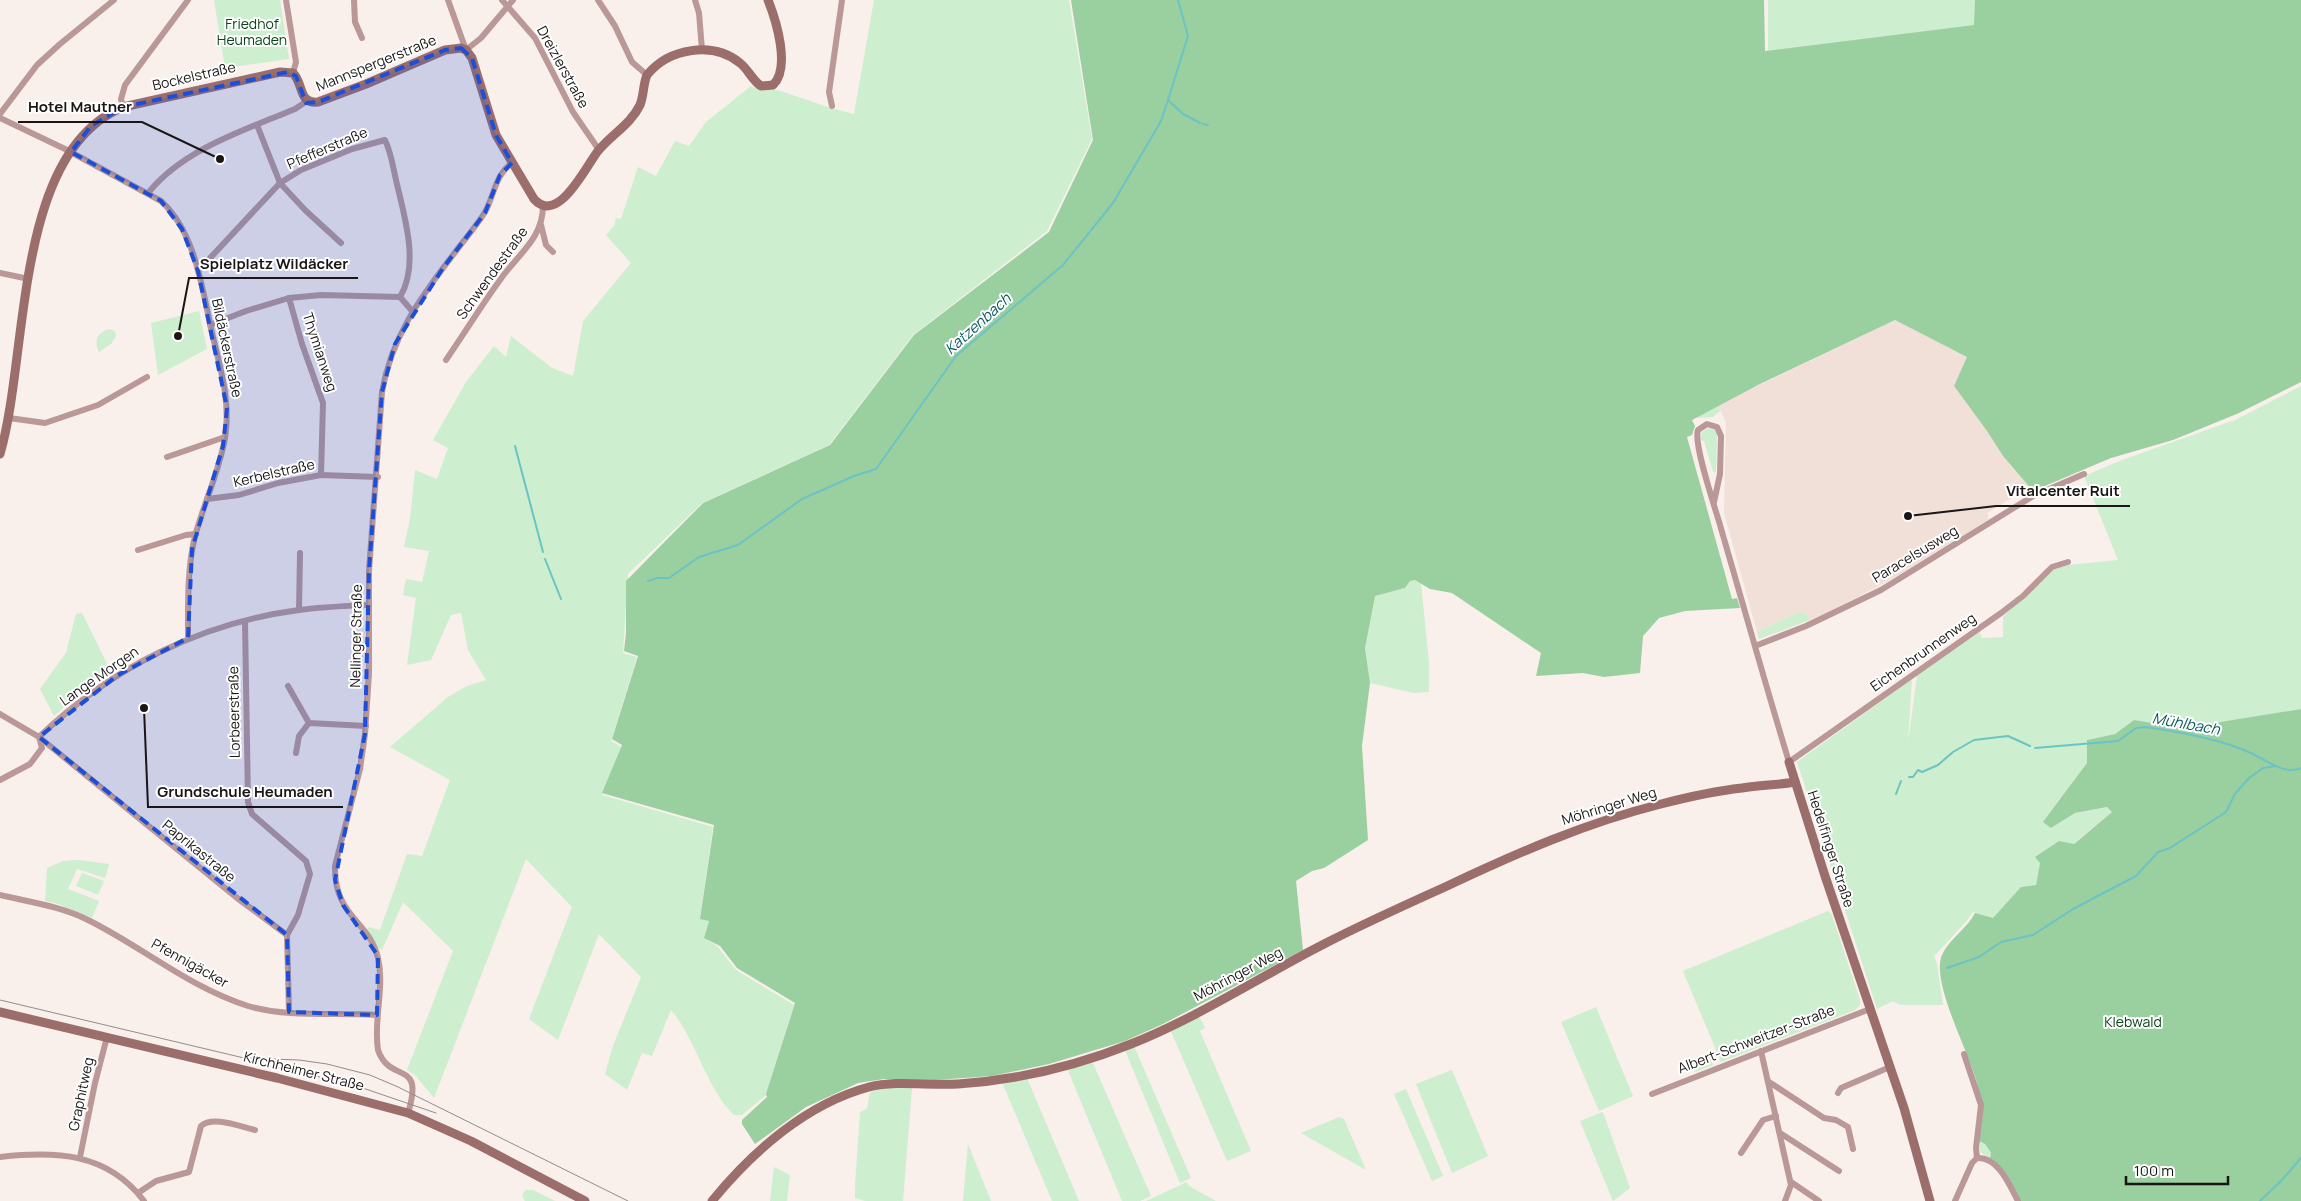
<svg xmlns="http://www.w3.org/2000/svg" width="2301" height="1201" font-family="Manrope,sans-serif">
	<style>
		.built { fill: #f1e0d8 }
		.green { fill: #cdeecf }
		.forest { fill: #9acfa0 }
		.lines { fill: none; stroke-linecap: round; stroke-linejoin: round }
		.stream { stroke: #6bc4c4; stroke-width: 2 }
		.street { stroke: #b99897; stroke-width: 6 }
		.secondary { stroke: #9b6e6c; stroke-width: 9 }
		.tram { stroke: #938c89; stroke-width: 1 }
		.marked { fill: #1d4ed8; fill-opacity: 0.2; stroke: #1d4ed8; stroke-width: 4; stroke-dasharray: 10 6; stroke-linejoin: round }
		.labels { text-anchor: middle; stroke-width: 4; stroke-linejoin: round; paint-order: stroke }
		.park-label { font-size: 14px; fill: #084418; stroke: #fff }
		.street-label { font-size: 14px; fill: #191615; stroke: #fff }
		.water-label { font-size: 15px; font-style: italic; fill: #0a5a5b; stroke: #fff }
		.leader { fill: none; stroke: #191615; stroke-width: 2 }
		.callout-dot { fill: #191615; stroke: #fff; stroke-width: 2 }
		.callout-label { font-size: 15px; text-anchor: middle; font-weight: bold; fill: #191615; stroke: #fff; stroke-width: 4; stroke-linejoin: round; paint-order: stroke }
	</style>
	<rect width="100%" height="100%" fill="#f9efeb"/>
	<path class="built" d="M 1895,320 L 1968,357 L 1954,386 L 1987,431 L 2003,456 L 2033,491 L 2025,497 L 2020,493 L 1987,513 L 1989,519 L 1911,569 L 1833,610 L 1810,620 L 1806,613 L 1799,612 L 1757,632 L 1724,513 L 1726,423 L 1718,405 Z"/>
	<g class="green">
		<path d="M 214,0 L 280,0 L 289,59 L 225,68 Z"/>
		<path d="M 874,0 L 1069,0 L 1092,139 L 1047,231 L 913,335 L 829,445 L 702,503 L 628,574 L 623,653 L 637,657 L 611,741 L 621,747 L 602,795 L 713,827 L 700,918 L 709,921 L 704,938 L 717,946 L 736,970 L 794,1005 L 766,1095 L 742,1115 L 734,1115 C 705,1086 697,1041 671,1010 L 652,1056 L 642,1053 L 627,1090 L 605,1074 L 613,1046 L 641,977 L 599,934 L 558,1040 L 529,1019 L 572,907 L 526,859 L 434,1098 L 415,1075 L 407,1070 L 453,951 L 403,902 L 382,950 L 379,949 L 366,931 L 369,927 L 380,930 L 407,854 L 422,856 L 450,780 L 390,747 L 448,697 L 467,686 L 486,680 L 468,650 L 461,613 L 451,615 L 431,660 L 407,665 L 416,598 L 403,595 L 406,579 L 422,582 L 429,551 L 404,547 L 410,519 L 415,470 L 437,479 L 448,448 L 433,440 L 466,382 L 494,346 L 506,357 L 511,336 L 552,368 L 573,376 L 583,321 L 631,263 L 606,235 L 614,226 L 616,218 L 621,219 L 638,167 L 656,176 L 675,141 L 689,146 L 706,122 L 751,86 C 763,93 768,87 777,90 C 803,98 827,108 854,114 Z"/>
		<path d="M 1768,0 L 1975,0 L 1975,25 L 1768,51 Z"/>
		<path d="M 199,311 L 207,349 L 158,375 L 151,323 Z"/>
		<path d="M 110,329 L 115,331 L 116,336 L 111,344 L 99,352 C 93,341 98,331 110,329 Z"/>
		<path d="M 2301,386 L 2301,709 L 2183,728 L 2134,720 L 2115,734 L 2087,740 L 2087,763 L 2044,822 L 2051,828 L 2075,813 L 2108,807 L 2112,812 L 2073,844 L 2036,857 L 2040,863 L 2036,885 L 2021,887 L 1993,919 L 1973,912 L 1965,923 L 1934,956 L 1937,964 L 1943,1005 L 1900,1005 L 1893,1001 L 1877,1009 L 1797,762 L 1912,679 L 1908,743 L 1917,675 L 1980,632 L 1982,638 L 2003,637 L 2003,616 L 2054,569 L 2069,565 L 2118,560 L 2084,476 L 2122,460 L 2235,420 Z"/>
		<path d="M 1718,405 L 1721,410 L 1713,417 L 1694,418 Z"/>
		<path d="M 1709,428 L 1714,429 L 1717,433 L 1716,473 L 1713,471 L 1704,441 L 1700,440 L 1702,432 Z"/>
		<path d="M 1415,580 L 1421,583 L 1429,663 L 1429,692 L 1414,693 L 1370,683 L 1365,648 L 1374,596 L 1405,588 L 1410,581 Z"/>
		<path d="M 1799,612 L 1806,613 L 1810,620 L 1759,639 L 1757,632 Z"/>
		<path d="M 82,613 L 109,668 L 54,716 L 40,689 L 66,653 L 76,614 Z"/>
		<path d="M 78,860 L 109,864 L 105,878 L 77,869 L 68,889 L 99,901 L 92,918 L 58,904 L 45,901 L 47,868 L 63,861 Z"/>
		<path d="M 82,873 L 104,881 L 98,895 L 76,886 Z"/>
		<path d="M 1828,911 L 1832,915 L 1860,1000 L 1860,1005 L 1855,1010 L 1721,1062 L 1683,971 Z"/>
		<path d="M 1596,1007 L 1633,1096 L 1599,1111 L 1561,1022 Z"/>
		<path d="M 1198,1014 L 1205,1028 L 1200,1031 L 1251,1151 L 1227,1161 L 1170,1029 Z"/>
		<path d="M 1134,1046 L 1191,1178 L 1180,1183 L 1125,1050 Z"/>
		<path d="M 1710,1056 L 1713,1065 L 1695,1072 L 1692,1064 L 1695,1059 Z"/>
		<path d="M 1092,1061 L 1151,1196 L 1140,1201 L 1122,1201 L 1067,1068 Z"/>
		<path d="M 1452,1070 L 1488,1156 L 1452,1173 L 1416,1084 Z"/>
		<path d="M 1027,1078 L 1079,1201 L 1052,1201 L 1002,1082 Z"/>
		<path d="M 885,1088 L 912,1088 L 903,1201 L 865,1201 L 855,1198 L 855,1186 L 860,1112 L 867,1109 L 870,1092 Z"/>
		<path d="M 1406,1089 L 1443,1176 L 1432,1181 L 1394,1094 Z"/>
		<path d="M 1603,1112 L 1630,1188 L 1613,1201 L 1580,1121 Z"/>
		<path d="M 1339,1117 L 1344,1119 L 1366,1170 L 1301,1133 Z"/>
		<path d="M 1979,1141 L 1985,1144 L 1991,1154 L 1990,1158 L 1980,1152 Z"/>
		<path d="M 968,1144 L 989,1196 L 991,1201 L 963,1201 Z"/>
		<path d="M 774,1167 L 790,1175 L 787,1201 L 770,1201 Z"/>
		<path d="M 1187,1182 L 1189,1186 L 1216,1201 L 1146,1201 Z"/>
		<path d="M 526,1190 L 533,1190 L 555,1201 L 525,1201 L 522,1195 Z"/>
	</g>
	<g class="forest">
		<path d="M 1071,0 L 1764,0 L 1765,51 L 1974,25 L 1975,0 L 2301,0 L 2301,382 L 2239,413 L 2173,440 L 2111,458 L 2033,491 L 2003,456 L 1987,431 L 1954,386 L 1967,357 L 1895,320 L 1760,384 L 1692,420 L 1695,426 L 1692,435 L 1687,437 L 1732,599 L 1737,598 L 1740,608 L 1685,611 L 1659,618 L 1643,636 L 1640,673 L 1604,677 L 1583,673 L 1536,676 L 1541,653 L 1452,593 L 1430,589 L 1415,580 L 1410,581 L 1405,588 L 1375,596 L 1365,648 L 1370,683 L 1362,746 L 1368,840 L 1324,868 L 1312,871 L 1296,881 L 1303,950 L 1163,1024 L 1125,1041 L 1049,1064 L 992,1076 L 935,1080 L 884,1079 L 858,1083 L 806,1107 L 755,1144 L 742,1124 L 742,1120 L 767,1097 L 766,1094 L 795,1003 L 737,968 L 720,946 L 704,938 L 709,921 L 700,919 L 714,825 L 602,793 L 622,745 L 612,739 L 638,656 L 624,651 L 626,633 L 626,581 L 703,503 L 830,445 L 914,335 L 1049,232 L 1093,140 Z"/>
		<path d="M 2301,709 L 2301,1201 L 2020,1201 L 2002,1169 L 1990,1158 L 1991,1153 L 1985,1144 L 1979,1141 C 1979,1124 1981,1104 1978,1087 C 1972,1057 1930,983 1942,955 C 1949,939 1967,929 1975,913 L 1993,918 L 2021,887 L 2036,885 L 2040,863 L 2035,857 L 2059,841 L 2074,844 L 2112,812 L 2107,807 L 2075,813 L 2051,828 L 2043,822 L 2087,763 L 2087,740 L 2115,734 L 2134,720 L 2183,728 Z"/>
	</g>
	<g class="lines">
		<g class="stream">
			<path d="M 1168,100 L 1183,114 L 1200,123"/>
			<path d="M 1203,124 L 1208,125"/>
			<path d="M 515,446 L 543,552"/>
			<path d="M 545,559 L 561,599"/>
			<path d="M 648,581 L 657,578 L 669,578 L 699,557 L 738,545 L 802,499 L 854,476 L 876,469 L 956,356 L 1063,265 L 1113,203 L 1161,121 L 1168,100 L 1188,36 L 1178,0"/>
			<path d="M 2035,748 L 2118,741 L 2136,728 L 2146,727 C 2182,733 2218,738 2251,753 C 2264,759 2286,776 2301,768"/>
			<path d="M 1909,777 L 1913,777 L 1918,770 L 1922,772 L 1938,765 L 1953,752 L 1974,740 L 2008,736 L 2030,746"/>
			<path d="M 1896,794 L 1901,781"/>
			<path d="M 1947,968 L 1979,957 L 2001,942 L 2033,935 L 2073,909 L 2136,876 L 2158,852 L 2170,848 L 2226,812 L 2235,794 L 2249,778 L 2263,768 L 2276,766"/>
			<path d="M 2260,1201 L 2282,1180 L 2301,1158"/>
		</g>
		<g class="street">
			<path d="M 286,0 L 296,62 L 293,73"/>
			<path d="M 354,0 L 355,22 L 362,38"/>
			<path d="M 448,0 L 466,50"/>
			<path d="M 502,0 L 535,38 L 573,112 L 599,150"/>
			<path d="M 598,0 L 615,26 L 632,62 L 647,75"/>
			<path d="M 695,0 L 699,13 L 702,50"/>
			<path d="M 466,50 L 481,38 L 513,0"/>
			<path d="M 832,106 L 829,92 L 842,0"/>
			<path d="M 123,107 L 121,99 L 125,85 L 188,0"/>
			<path d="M 0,114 L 37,65 L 60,44 L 114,0"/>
			<path d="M 0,118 L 65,149 L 161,201 C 196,233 202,289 212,333 C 220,368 231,401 225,438 C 219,472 204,503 195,536 C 187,569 188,603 188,638"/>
			<path d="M 257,125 L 280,183 L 305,210 L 341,243"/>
			<path d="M 149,192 C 184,149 245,130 295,109 L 307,101"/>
			<path d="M 541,225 L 546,245 L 553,252"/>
			<path d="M 198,271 L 280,183 L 301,170 L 352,149 L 385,140 C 391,152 393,167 396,180 C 404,215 420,264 400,297"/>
			<path d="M 0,273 L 29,279"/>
			<path d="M 289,298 L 302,344 L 323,403 L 321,475"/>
			<path d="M 210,325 L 246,311 L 289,298 L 321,295 L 400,297 L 413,312"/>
			<path d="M 446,360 C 464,334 481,306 500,280 C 517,255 543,239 543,206"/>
			<path d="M 9,418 L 45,423 L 98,405 L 147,377"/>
			<path d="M 167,457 L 225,437"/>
			<path d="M 207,499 L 239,495 L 278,483 L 321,475 L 378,477"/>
			<path d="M 1714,502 L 1720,474 L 1721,436 L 1717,427 L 1707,424 L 1698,430 C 1693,444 1715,507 1720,525 C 1743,604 1765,683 1789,762 L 2001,613 L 2023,596 L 2052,567 L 2068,562"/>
			<path d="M 138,550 L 186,535 L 196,534"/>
			<path d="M 299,610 L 300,553"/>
			<path d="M 245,621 L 248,802 L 252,814 L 306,861 L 310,874 L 298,915 L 287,935 L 289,1012"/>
			<path d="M 1755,646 L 1806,626 L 1881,590 L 2033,496 L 2084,474"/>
			<path d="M 288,686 L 309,723 L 366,726"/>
			<path d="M 0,714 L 39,737 L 237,898 L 287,935"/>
			<path d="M 296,753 L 299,736 L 309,723"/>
			<path d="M 0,780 L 30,764 L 42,748 L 39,737 C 111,668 200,623 299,610 C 321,607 345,606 367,605"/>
			<path d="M 0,895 C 29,902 60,906 88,920 C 141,946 190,988 248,1006 C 289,1018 335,1012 377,1015"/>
			<path d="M 1761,1051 L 1791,1185 L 1785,1201"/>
			<path d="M 1964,1054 L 1981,1105 L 1976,1148 L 1977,1158"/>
			<path d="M 1769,1082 L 1824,1118 L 1836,1120 L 1848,1127 L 1853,1149"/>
			<path d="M 1838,1093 L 1841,1088 L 1890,1067"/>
			<path d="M 1652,1094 L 1870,1009"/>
			<path d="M 408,1113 C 425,1058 390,1085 378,1050 C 373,1020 385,988 378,958 C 369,920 334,917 335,866 L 360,769 L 365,734 L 369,673 L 369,571 L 382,392 C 391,338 420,298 453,255 C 463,241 476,227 485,212 C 494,196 495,175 512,163"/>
			<path d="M 1780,1133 L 1839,1171"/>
			<path d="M 1741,1153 L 1763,1120 L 1776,1116"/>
			<path d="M 0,1157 C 55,1151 107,1152 144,1201"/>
			<path d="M 80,1157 L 95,1083 L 107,1037"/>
			<path d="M 1977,1158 C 1998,1156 2010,1186 2018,1201"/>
			<path d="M 1791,1182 L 1819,1201"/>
			<path d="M 138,1193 L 156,1181 L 189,1172 L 201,1126 C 213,1115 241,1127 255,1130"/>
			<path d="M 1955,1201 L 1972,1163 L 1977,1158"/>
		</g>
		<g class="secondary">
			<path d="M 0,454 C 29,356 13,152 123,107 L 280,72 L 293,73 C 304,84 298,104 318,102 L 366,84 L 445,50 L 461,48 L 466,50 L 472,58 L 496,135 L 534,199 C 558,226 586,166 598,151 C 611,135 631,124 640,105 C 644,95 643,84 647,75 C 669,48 713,41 740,63 C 748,69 752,80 761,86 L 773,85 C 791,68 776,20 768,0"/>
			<path d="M 1789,762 L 1825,876 L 1904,1108 L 1930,1201"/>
			<path d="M 0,1012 L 277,1078 L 408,1113 L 471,1141 L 585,1201"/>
			<path d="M 712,1201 C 752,1152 806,1104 869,1087 C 897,1080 929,1086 958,1084 C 1017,1080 1076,1066 1131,1044 C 1197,1018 1263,975 1326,943 C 1365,923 1405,905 1445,887 C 1515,854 1585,823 1661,804 C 1688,797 1715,791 1742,788 C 1760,785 1778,785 1795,782"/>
		</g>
		<g class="tram">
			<path d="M 0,1000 L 244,1058 L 299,1060 L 327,1064 L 370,1075 L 398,1087 L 628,1201"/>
			<path d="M 266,1065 L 351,1084 L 436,1113"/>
		</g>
	</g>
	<path class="marked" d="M 461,48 L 472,58 L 496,135 L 512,163 L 500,175 L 485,213 L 443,268 L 395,344 L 382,392 L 369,571 L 365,734 L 335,880 L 343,905 L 378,956 L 377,1015 L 289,1012 L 287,935 L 39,737 L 118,675 L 188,638 L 192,549 L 223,446 L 227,408 L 198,271 L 182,229 L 161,201 L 71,152 L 91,126 L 123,107 L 288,72 L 296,76 L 306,103 L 318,102 L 445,50 Z"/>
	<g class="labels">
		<g class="park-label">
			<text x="252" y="29">Friedhof<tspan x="252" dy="16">Heumaden</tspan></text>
			<text x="2133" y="1027">Klebwald</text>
		</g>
		<g class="street-label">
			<text transform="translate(376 63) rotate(-22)" y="5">Mannspergerstraße</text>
			<text transform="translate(563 67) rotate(61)" y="5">Dreizlerstraße</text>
			<text transform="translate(194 76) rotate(-13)" y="5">Bockelstraße</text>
			<text transform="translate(327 148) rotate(-23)" y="5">Pfefferstraße</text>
			<text transform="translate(492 273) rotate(-54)" y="5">Schwendestraße</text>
			<text transform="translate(227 348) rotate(78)" y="5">Bildäckerstraße</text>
			<text transform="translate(320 352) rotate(72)" y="5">Thymianweg</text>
			<text transform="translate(274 473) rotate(-13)" y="5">Kerbelstraße</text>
			<text transform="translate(1915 554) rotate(-31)" y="5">Paracelsusweg</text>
			<text transform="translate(356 636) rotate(-89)" y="5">Nellinger Straße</text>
			<text transform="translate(1923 652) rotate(-35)" y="5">Eichenbrunnenweg</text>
			<text transform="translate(99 676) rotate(-35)" y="5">Lange Morgen</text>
			<text transform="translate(234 712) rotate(-91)" y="5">Lorbeerstraße</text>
			<text transform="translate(1609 806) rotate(-17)" y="5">Möhringer Weg</text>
			<text transform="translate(1831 849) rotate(72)" y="5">Hedelfinger Straße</text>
			<text transform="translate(199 851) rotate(39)" y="5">Paprikastraße</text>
			<text transform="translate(190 963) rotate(29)" y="5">Pfennigäcker</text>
			<text transform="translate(1238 974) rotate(-28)" y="5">Möhringer Weg</text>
			<text transform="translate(1756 1039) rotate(-21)" y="5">Albert-Schweitzer-Straße</text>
			<text transform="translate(304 1071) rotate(14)" y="5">Kirchheimer Straße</text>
			<text transform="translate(81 1094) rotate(-78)" y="5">Graphitweg</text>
		</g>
		<g class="water-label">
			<text transform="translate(978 324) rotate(-42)" y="5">Katzenbach</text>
			<text transform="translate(2186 724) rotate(10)" y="5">Mühlbach</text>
		</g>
	</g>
	<path class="leader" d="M220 159L142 122H18M178 336L189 278H358M1908 516L1996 506H2130M144 708L148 807H343"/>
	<g class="callout-dot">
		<circle cx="220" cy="159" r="5"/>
		<circle cx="178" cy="336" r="5"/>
		<circle cx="1908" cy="516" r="5"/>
		<circle cx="144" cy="708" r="5"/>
	</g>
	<g class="callout-label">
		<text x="80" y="112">Hotel Mautner</text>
		<text x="274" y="269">Spielplatz Wildäcker</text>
		<text x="2063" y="496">Vitalcenter Ruit</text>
		<text x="245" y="797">Grundschule Heumaden</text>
	</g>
	<path d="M2126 1176v8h102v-8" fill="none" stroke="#191615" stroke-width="2.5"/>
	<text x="2134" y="1176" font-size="15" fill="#191615" stroke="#ffffff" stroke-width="4" paint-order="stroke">100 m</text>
</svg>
